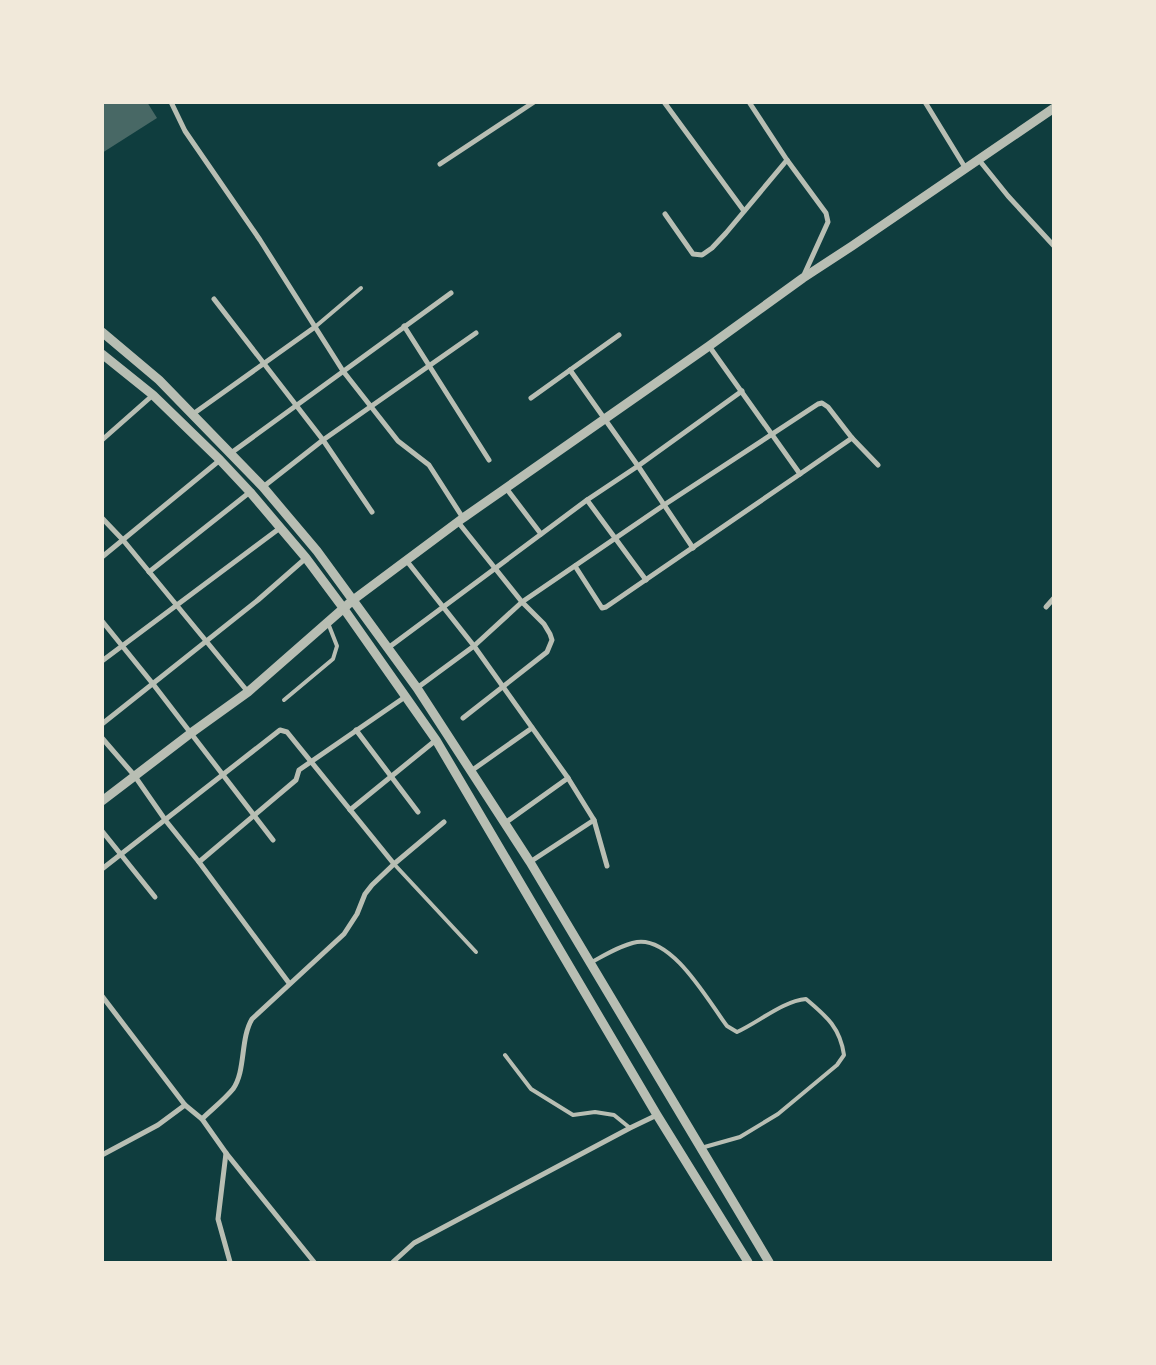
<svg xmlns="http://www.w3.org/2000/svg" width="1156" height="1365" font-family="'Source Sans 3',sans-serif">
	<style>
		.building { fill: #486865 }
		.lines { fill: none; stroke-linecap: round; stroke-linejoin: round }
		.service { stroke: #b8beb3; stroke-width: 4 }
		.minor { stroke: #b8beb3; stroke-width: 5 }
		.tertiary { stroke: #b8beb3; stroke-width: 9 }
	</style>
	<rect width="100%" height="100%" fill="#0f3d3e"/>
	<path class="building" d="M 147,102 L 157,118 L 102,153 L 102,103 Z"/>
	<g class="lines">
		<g class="service">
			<path d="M 315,327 L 361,288"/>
			<path d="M 284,700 L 333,659 L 337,646 L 328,623"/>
			<path d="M 394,864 L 476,952"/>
			<path d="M 590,963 C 605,955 621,945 637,942 C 673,937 708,1001 727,1026 L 737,1032 C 759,1022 783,1001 806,999 C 826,1016 840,1027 844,1055 L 837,1065 L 778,1114 L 740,1137 L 701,1148"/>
			<path d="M 505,1055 L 531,1089 L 573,1115 L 595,1112 L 614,1115 L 630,1128"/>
		</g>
		<g class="minor">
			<path d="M 171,102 L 185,131 L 260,240 L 343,371 L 398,441 L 429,465 L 463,518"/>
			<path d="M 664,102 L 744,211"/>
			<path d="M 749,102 L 787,160 L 826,213 L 828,222 L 803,277"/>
			<path d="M 925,102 L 966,169"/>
			<path d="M 979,160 L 1008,196 L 1054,246"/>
			<path d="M 440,164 L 534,102"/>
			<path d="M 665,214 L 693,254 L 702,255 L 712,248 L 726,233 L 787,160"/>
			<path d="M 214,299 L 323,440 L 372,512"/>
			<path d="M 404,326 L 489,460"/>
			<path d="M 570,370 L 638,466 L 693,548"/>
			<path d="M 531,398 L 619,335"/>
			<path d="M 193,414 L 315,327"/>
			<path d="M 102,440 L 153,395"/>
			<path d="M 231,453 L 451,293"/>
			<path d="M 800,474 L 852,438"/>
			<path d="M 263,487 L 323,440 L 476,333"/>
			<path d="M 506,488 L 541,534"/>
			<path d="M 587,500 L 646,580"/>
			<path d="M 102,518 L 123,540 L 248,692"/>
			<path d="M 458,522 L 522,602 L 544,624 L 550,634 L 552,640 L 547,652 L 463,718"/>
			<path d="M 102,557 L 220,460"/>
			<path d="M 406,560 L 474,646 L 568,778 L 594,820 L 607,866"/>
			<path d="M 575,566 L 602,608 L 606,607 L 800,474 L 709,346"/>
			<path d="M 149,572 L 250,492"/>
			<path d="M 1046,607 L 1054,598"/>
			<path d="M 102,621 L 153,684 L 273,840"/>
			<path d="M 388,648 L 587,500 L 638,466 L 742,391"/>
			<path d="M 102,661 L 280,528"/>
			<path d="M 417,688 L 474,646 L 522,602 L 664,505 L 818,404 L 822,403 L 828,407 L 852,438 L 878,465"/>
			<path d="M 102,724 L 258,600 L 306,558"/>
			<path d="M 356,730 L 418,812"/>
			<path d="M 102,738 L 134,775 L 166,821 L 199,862 L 289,983"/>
			<path d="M 471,771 L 532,728"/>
			<path d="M 350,810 L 436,740"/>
			<path d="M 505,823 L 568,778"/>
			<path d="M 102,831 L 155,897"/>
			<path d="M 199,862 L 296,780 L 299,770 L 405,697"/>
			<path d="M 530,862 L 594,820"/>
			<path d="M 102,869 L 280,730 L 287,732 L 394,864"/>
			<path d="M 102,996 L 185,1105 L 202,1119 L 226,1153 L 314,1262"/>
			<path d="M 202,1119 C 211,1110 224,1100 233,1089 C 246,1071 240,1039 252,1019 L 344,934 L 357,914 L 365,894 L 372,885 L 394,864 L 444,822"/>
			<path d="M 226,1153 L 218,1219 L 230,1262"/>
			<path d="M 102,1155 L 158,1125 L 185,1105"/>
			<path d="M 393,1262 L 414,1243 L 630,1128 L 657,1115"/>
		</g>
		<g class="tertiary">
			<path d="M 102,332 L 159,380 L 263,487 L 317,551 L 417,688 L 530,862 L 769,1262"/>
			<path d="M 102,354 L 153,395 L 220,460 L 250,492 L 306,558 L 344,609 L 436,740 L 657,1115 L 748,1262"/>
			<path d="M 102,801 L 191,733 L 248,692 L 353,600 L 463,518 L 709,346 L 803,278 L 852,246 L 1054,108"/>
		</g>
	</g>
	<rect width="1156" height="1365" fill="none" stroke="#f1e9da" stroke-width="208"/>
</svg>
